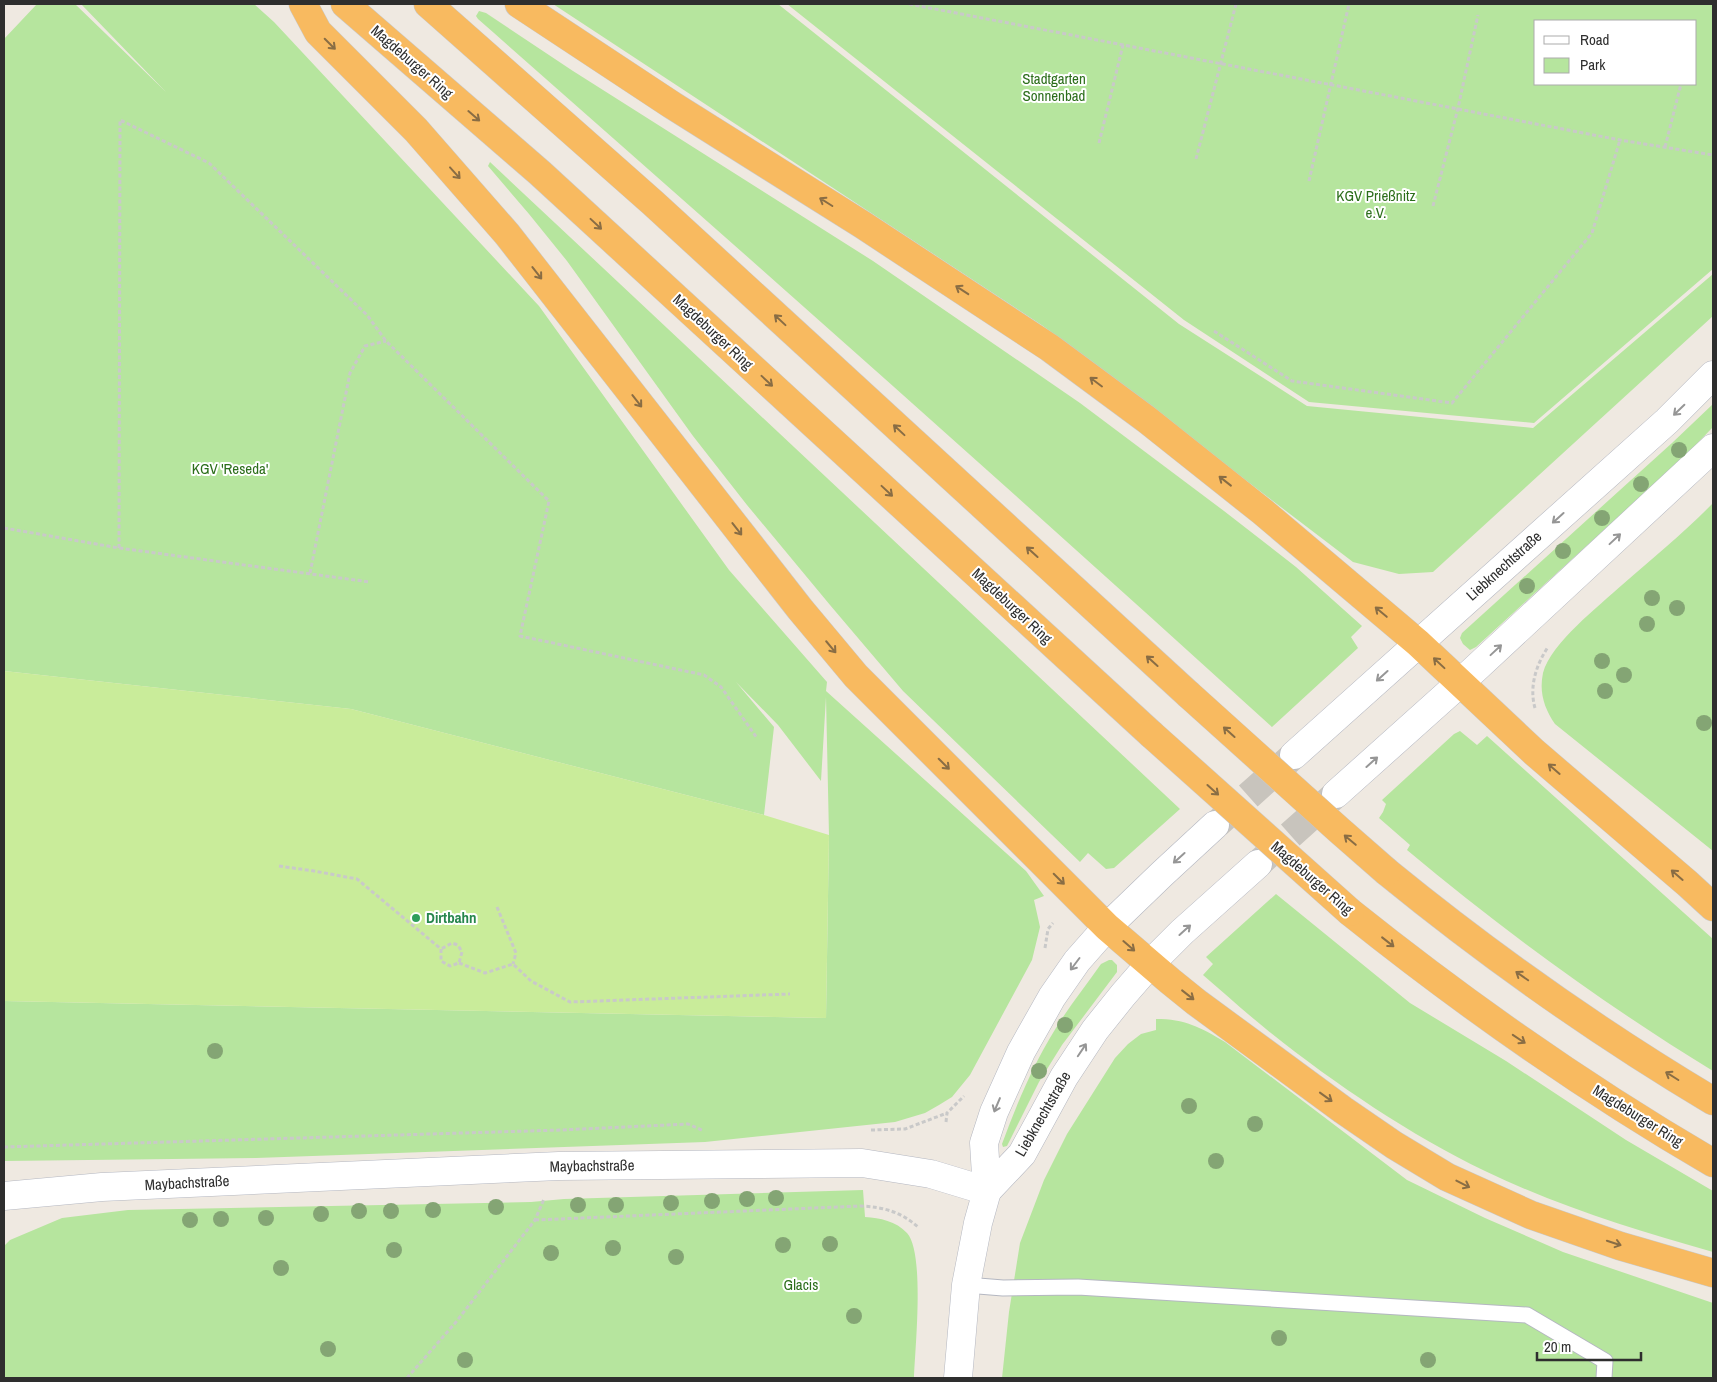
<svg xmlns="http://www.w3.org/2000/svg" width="1717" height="1382" font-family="'Archivo Narrow',sans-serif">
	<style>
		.green { fill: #b6e59e; fill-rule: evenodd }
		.pitch { fill: #c9ec9a }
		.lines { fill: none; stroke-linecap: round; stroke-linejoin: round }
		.secondary-tunnel { stroke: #c8c4bd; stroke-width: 28; stroke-dasharray: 28 14; stroke-linecap: butt }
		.service-casing { stroke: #b4b7c1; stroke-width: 17 }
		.minor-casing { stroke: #b4b7c1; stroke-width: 29 }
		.secondary-casing { stroke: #b4b7c1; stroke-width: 29 }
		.trunk-casing { stroke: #c9c9c9; stroke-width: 29 }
		.path { stroke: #c9c9c9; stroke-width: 3; stroke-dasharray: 4 2.5; stroke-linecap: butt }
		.service { stroke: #fff; stroke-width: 15 }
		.minor { stroke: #fff; stroke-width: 28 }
		.secondary { stroke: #fff; stroke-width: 28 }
		.trunk { stroke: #f8ba60; stroke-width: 28 }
		.trunk-bridge-casing { stroke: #c9c9c9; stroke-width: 29; stroke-linecap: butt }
		.trunk-bridge { stroke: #f8ba60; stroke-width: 28 }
		.tree { fill: #84a574 }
		.oneway { stroke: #896d44 }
		.oneway2 { stroke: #969696 }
		.leisure-dot { fill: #2e9e5b; stroke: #fff; stroke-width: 2 }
		.labels { text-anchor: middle; stroke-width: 4; stroke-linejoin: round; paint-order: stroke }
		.street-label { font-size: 15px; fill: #2e2e2e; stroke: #fff }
		.park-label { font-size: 15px; fill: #2c6e1b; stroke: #fff }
		.leisure-label { font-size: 15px; font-weight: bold; fill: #27864d; stroke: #fff; text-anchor: start }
	</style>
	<rect width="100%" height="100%" fill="#efe9e1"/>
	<g class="green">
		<path d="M 37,4 L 75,4 L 166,92 L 81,4 L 254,4 L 274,22 L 539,306 L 729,570 L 827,682 L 826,691 L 1026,871 L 1044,896 L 1034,900 L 1040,927 L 1032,960 L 970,1075 L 952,1097 L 939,1105 L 925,1113 L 895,1122 L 705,1142 L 256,1158 L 4,1161 L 4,1001 L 826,1018 L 829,835 L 826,697 L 821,781 L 778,725 L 736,682 L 774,727 L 764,815 L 351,709 L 4,671 L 4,39 Z"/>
		<path d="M 553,4 L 778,4 L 1179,324 L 1307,406 L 1533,428 L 1713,274 L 1713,316 L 1433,572 L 1399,574 L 1353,562 L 1043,326 Z"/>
		<path d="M 787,4 L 1713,4 L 1713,269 L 1534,423 L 1309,402 L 1184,320 ZM 1536,21 L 1696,21 L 1696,84 L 1536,84 Z"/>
		<path d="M 479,11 L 486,13 L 573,71 L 873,261 L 1080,403 L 1224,511 L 1296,567 L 1362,626 L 1351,637 L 1358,648 L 1272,727 C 1009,488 744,253 478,19 L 476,16 Z"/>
		<path d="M 490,162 L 1180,809 L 1114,868 L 1106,869 L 1088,853 L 1080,862 L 903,691 L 830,605 L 747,505 L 693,436 L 567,261 L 529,214 L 488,166 Z"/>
		<path d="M 1713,404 L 1713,427 L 1686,455 L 1476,647 L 1470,650 L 1463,644 L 1460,638 L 1462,633 L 1672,443 Z"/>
		<path d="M 1713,503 L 1713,851 L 1555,724 C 1544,708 1539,692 1543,673 C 1551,643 1599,606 1622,585 C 1653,558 1685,532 1713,503 Z"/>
		<path d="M 1460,731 L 1477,745 L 1487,736 L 1713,939 L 1713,1071 C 1605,1005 1504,931 1407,850 L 1410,845 L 1379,818 L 1383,812 L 1386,804 L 1382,800 L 1454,734 Z"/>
		<path d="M 1276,894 L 1410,1003 L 1506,1061 L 1626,1140 L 1713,1191 L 1713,1252 C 1635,1230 1558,1206 1485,1171 C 1410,1135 1332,1082 1266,1029 C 1245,1012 1224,993 1203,975 L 1213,964 L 1206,957 Z"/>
		<path d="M 1109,960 L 1112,960 L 1117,965 L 1117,972 L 1062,1045 L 1039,1082 L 1007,1146 L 1003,1147 L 1002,1144 C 1018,1100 1037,1056 1063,1017 C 1075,999 1089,981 1101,964 Z"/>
		<path d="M 1156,1019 C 1185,1019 1200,1027 1225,1042 L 1407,1180 L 1485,1218 L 1563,1252 L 1713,1303 L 1713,1378 L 1002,1378 L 1009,1312 L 1020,1243 L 1044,1180 L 1067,1134 L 1115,1058 L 1128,1044 L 1141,1034 L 1156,1030 Z"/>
		<path d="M 863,1190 L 865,1217 C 880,1218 896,1221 907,1233 C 925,1253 915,1349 914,1378 L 4,1378 L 4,1246 L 10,1240 L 62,1218 L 128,1210 L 531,1202 L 564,1199 Z"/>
	</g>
	<path class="pitch" d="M 4,671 L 351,709 L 764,815 L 829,835 L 826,1018 L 4,1001 Z"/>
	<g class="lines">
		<g class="secondary-tunnel">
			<path d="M 1217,824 L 1293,756"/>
			<path d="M 1259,863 L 1335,795"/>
		</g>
		<g class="service-casing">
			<path id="service" d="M 966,1285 L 1003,1288 L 1078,1287 L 1527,1315 L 1605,1361 L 1604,1378"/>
		</g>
		<g class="minor-casing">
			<g id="minor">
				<path d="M 987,1191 L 1022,1154 L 1064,1077 L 1095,1030 L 1123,995 L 1150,964"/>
				<path d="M 4,1196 L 102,1187 L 559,1166 L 862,1163 L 931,1174 L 987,1191"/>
				<path d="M 958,1378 L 966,1285 L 978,1223 L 987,1191 L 984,1143 L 994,1112 L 1021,1052 L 1052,997 L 1077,961 L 1107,927"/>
			</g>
		</g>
		<g class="secondary-casing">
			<g id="secondary">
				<path d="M 1294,755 L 1667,421 L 1713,375"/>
				<path d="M 1336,794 L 1460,683 L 1713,448"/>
				<path d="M 1107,927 L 1162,874 L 1215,825"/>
				<path d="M 1150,964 L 1182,932 L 1258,864"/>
			</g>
		</g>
		<g class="trunk-casing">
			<g id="trunk">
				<path d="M 303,4 L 318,32 L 416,130 L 507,234 L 800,609 L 856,676 L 1107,927 L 1170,981 L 1196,1002 L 1343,1110 L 1394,1145 L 1447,1177 L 1531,1215 L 1620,1246 L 1713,1273"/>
				<path d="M 345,4 L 540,173 L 1151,734"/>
				<path d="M 428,4 L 653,203 L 1188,694"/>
				<path d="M 519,4 L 672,105 L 863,225 L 1050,348 L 1146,419 L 1263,512 L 1418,643 L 1534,752 L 1688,884 L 1713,907"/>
				<path d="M 1387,872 C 1490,956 1599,1033 1713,1101"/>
				<path d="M 1350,912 C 1465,1004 1586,1089 1713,1163"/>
			</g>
		</g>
		<g class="path">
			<path d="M 909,4 L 1620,140 L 1713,155"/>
			<path d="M 1099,143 L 1123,45"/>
			<path d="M 1665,147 L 1681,84"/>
			<path d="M 1196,159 L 1236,4"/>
			<path d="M 1309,181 L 1349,4"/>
			<path d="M 1433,206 L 1458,108 L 1478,15"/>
			<path d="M 1214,331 L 1292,381 L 1452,403 L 1592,233 L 1620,140"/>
			<path d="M 4,528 L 119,548 L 370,582"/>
			<path d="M 119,548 L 120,120 L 209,163 L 367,315 L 386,341 L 549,501 L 520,636 L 704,675 L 721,687 L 757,738"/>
			<path d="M 310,573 L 350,373 L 365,346 L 386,341"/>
			<path d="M 1535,708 C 1529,687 1536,665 1548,647"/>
			<path d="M 279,866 L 314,871 L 357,879 L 441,949 L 441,961 L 450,966 L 459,963 L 462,952 L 458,945 L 452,943 L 441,949"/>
			<path d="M 497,907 L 516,953 L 513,964"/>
			<path d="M 1045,948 L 1048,929 L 1053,923"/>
			<path d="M 459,963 L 485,973 L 513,964 L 531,981 L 570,1002 L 790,994"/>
			<path d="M 946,1122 L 947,1113 L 964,1096"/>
			<path d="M 871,1130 L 905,1129 L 947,1113"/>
			<path d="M 4,1147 L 561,1130 L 688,1124 L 704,1131"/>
			<path d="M 535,1220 L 861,1206 C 884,1207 901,1212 918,1227"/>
			<path d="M 407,1378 L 456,1322 L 535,1220 L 544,1199"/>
		</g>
		<use href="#service" class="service"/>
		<use href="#minor" class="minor"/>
		<use href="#secondary" class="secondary"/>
		<use href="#trunk" class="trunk"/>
		<g class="trunk-bridge-casing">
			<g id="trunk-bridge">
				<path d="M 1188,694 L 1339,830 L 1387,872"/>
				<path d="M 1151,734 L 1350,912"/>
			</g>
		</g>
		<use href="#trunk-bridge" class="trunk-bridge"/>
	</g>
	<g class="tree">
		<circle cx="1679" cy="450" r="8"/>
		<circle cx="1641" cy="484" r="8"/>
		<circle cx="1602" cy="518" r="8"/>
		<circle cx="1563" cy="551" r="8"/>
		<circle cx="1527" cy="586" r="8"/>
		<circle cx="1652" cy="598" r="8"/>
		<circle cx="1677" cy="608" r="8"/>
		<circle cx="1647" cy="624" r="8"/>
		<circle cx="1602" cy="661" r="8"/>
		<circle cx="1624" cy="675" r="8"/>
		<circle cx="1605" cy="691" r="8"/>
		<circle cx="1704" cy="723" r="8"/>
		<circle cx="1065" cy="1025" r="8"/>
		<circle cx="215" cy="1051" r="8"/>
		<circle cx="1039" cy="1071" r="8"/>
		<circle cx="1189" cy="1106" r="8"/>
		<circle cx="1255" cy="1124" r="8"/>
		<circle cx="1216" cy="1161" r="8"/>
		<circle cx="776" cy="1198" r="8"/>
		<circle cx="747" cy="1199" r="8"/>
		<circle cx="712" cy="1201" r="8"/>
		<circle cx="671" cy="1203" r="8"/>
		<circle cx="578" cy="1205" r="8"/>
		<circle cx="616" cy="1205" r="8"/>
		<circle cx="496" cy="1207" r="8"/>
		<circle cx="433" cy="1210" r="8"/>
		<circle cx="359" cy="1211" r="8"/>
		<circle cx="391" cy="1211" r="8"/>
		<circle cx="321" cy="1214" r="8"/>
		<circle cx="266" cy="1218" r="8"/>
		<circle cx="221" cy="1219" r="8"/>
		<circle cx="190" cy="1220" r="8"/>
		<circle cx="830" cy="1244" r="8"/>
		<circle cx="783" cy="1245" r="8"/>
		<circle cx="613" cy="1248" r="8"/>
		<circle cx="394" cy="1250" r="8"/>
		<circle cx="551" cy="1253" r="8"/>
		<circle cx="676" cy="1257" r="8"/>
		<circle cx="281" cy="1268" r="8"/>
		<circle cx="854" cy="1316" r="8"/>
		<circle cx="1279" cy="1338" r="8"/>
		<circle cx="328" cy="1349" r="8"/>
		<circle cx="465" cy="1360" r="8"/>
		<circle cx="1428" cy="1360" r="8"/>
	</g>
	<defs><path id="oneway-shaft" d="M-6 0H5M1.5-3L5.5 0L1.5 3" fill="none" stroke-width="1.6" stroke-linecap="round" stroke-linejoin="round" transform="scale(1.25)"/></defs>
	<g class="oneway">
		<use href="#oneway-shaft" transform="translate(330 44) rotate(45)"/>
		<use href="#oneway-shaft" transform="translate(474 116) rotate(41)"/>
		<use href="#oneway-shaft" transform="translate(455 173) rotate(48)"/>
		<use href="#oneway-shaft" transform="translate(826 202) rotate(-148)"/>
		<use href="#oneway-shaft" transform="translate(596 224) rotate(43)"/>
		<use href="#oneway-shaft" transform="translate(537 273) rotate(52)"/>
		<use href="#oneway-shaft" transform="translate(962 290) rotate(-147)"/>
		<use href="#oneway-shaft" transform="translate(780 320) rotate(-137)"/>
		<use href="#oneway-shaft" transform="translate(767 381) rotate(43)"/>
		<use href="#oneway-shaft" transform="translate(1096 382) rotate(-143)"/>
		<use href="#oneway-shaft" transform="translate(637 401) rotate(52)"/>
		<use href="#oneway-shaft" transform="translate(899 430) rotate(-137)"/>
		<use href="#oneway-shaft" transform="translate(1225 481) rotate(-142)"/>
		<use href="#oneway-shaft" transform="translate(887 491) rotate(43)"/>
		<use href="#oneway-shaft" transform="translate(737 529) rotate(52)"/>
		<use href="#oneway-shaft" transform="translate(1032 552) rotate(-138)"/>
		<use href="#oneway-shaft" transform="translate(1381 612) rotate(-140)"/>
		<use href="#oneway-shaft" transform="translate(831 647) rotate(50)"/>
		<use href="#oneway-shaft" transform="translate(1152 661) rotate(-138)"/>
		<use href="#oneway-shaft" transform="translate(1439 663) rotate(-137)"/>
		<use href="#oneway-shaft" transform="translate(1229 732) rotate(-138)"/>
		<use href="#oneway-shaft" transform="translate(944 764) rotate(45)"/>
		<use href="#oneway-shaft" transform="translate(1554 769) rotate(-139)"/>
		<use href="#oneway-shaft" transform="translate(1213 790) rotate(42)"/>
		<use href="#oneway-shaft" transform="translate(1350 840) rotate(-140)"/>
		<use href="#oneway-shaft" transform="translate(1677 875) rotate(-139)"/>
		<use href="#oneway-shaft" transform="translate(1059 879) rotate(45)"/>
		<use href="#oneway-shaft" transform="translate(1388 942) rotate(38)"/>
		<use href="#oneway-shaft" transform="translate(1129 946) rotate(41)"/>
		<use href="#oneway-shaft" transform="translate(1522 976) rotate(-145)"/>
		<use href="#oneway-shaft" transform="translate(1188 995) rotate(38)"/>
		<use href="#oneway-shaft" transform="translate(1519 1039) rotate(34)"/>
		<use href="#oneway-shaft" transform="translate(1672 1076) rotate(-148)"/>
		<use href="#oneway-shaft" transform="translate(1326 1097) rotate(36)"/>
		<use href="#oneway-shaft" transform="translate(1463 1184) rotate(27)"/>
		<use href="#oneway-shaft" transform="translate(1614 1243) rotate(18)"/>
	</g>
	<g class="oneway2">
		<use href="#oneway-shaft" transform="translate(1679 410) rotate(136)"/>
		<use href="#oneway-shaft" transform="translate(1558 518) rotate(138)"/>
		<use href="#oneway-shaft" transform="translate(1615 539) rotate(-43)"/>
		<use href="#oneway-shaft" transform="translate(1496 650) rotate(-43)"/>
		<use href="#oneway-shaft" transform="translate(1382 676) rotate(138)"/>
		<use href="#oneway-shaft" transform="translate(1372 762) rotate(-42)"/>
		<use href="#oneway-shaft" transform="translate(1179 858) rotate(138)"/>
		<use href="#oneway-shaft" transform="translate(1185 930) rotate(-42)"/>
		<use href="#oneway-shaft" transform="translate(1075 964) rotate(127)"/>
		<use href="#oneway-shaft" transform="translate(1082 1050) rotate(-56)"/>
		<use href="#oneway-shaft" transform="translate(997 1105) rotate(113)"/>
	</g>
	<circle class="leisure-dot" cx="416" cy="918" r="5"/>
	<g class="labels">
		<g class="street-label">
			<text transform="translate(412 62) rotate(41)" y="5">Magdeburger Ring</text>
			<text transform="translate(713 332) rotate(43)" y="5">Magdeburger Ring</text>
			<text transform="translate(1504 566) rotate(-42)" y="5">Liebknechtstraße</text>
			<text transform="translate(1012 606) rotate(43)" y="5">Magdeburger Ring</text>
			<text transform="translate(1312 878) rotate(41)" y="5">Magdeburger Ring</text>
			<text transform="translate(1043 1114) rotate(-60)" y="5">Liebknechtstraße</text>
			<text transform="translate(1638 1116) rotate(32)" y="5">Magdeburger Ring</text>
			<text transform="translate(592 1166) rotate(-1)" y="5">Maybachstraße</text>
			<text transform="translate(187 1183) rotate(-3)" y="5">Maybachstraße</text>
		</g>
		<g class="park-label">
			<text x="1054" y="84">Stadtgarten<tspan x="1054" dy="17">Sonnenbad</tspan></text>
			<text x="1376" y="201">KGV Prießnitz<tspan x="1376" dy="17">e.V.</tspan></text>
			<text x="230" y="474">KGV 'Reseda'</text>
			<text x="801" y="1290">Glacis</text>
		</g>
		<g class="leisure-label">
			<text x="426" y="923">Dirtbahn</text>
		</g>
	</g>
	<rect width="1717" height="1382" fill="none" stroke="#2e2e2e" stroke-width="10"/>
	<rect x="1534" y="20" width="162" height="65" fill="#ffffff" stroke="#ababab"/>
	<rect x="1544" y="36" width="25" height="8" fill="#ffffff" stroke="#ababab"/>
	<text x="1580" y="45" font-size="15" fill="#2e2e2e">Road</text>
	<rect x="1544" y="58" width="25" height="15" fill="#b6e59e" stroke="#ababab"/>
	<text x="1580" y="70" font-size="15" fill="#2e2e2e">Park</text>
	<path d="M1537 1352v8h104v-8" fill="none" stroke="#2e2e2e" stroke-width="2.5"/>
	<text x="1544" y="1352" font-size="15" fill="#2e2e2e" stroke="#ffffff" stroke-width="4" paint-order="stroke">20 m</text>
</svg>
